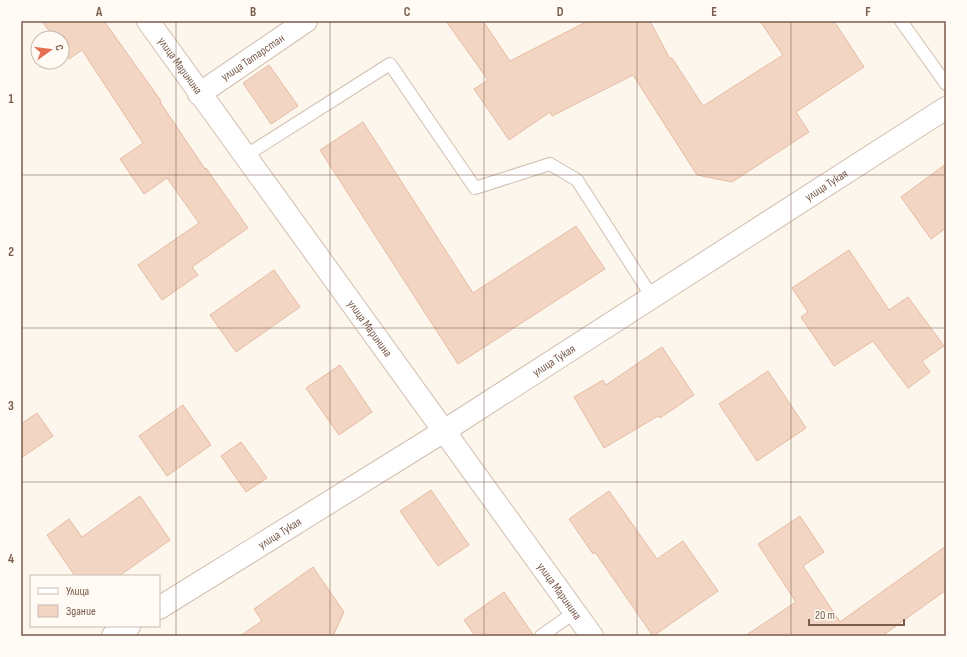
<svg xmlns="http://www.w3.org/2000/svg" width="967" height="657" font-family="'Sofia Sans Condensed',sans-serif">
	<style>
		.building { fill: #f3d5c3; stroke: #e6bba3 }
		.lines { fill: none; stroke-linecap: round; stroke-linejoin: round }
		.lane-casing { stroke: #d1beb0; stroke-width: 14 }
		.street-casing { stroke: #d1beb0; stroke-width: 24 }
		.lane { stroke: #fff; stroke-width: 12 }
		.street { stroke: #fff; stroke-width: 22 }
		.grid { fill: none; stroke: #7a5c4d; stroke-width: 1; stroke-opacity: 0.55 }
		.labels { text-anchor: middle; stroke-width: 3; stroke-linejoin: round; paint-order: stroke }
		.street-label { font-size: 12px; fill: #7a5c4d; stroke: #fffaf3 }
		.neatline { fill: none; stroke: #7a5c4d; stroke-width: 1.5 }
		.grid-label { font-size: 13px; text-anchor: middle; font-weight: bold; fill: #7a5c4d }
	</style>
	<rect width="100%" height="100%" fill="#fdf6ec"/>
	<g class="building">
		<path d="M 42,21 L 104,21 L 161,101 L 160,102 L 205,169 L 206,168 L 248,228 L 192,267 L 198,275 L 162,300 L 138,265 L 199,223 L 167,178 L 144,194 L 120,159 L 143,143 L 82,50 L 69,59 L 62,50 L 62,38 L 54,38 Z"/>
		<path d="M 446,21 L 483,21 L 510,61 L 588,21 L 650,21 L 670,59 L 672,58 L 703,106 L 783,55 L 760,21 L 834,21 L 864,67 L 796,112 L 809,132 L 732,182 L 697,175 L 633,75 L 552,116 L 550,112 L 509,140 L 474,89 L 488,80 Z"/>
		<path d="M 269,65 L 298,106 L 271,124 L 243,83 Z"/>
		<path d="M 363,122 L 473,293 L 576,226 L 605,269 L 458,364 L 320,150 Z"/>
		<path d="M 946,164 L 946,228 L 931,239 L 901,197 Z"/>
		<path d="M 849,250 L 889,310 L 908,297 L 944,346 L 922,361 L 930,372 L 908,388 L 873,341 L 834,366 L 801,317 L 808,312 L 792,288 Z"/>
		<path d="M 274,270 L 300,307 L 236,352 L 210,315 Z"/>
		<path d="M 662,347 L 694,395 L 660,418 L 658,416 L 604,448 L 574,397 L 603,380 L 606,385 Z"/>
		<path d="M 340,365 L 372,412 L 339,435 L 306,388 Z"/>
		<path d="M 768,371 L 806,428 L 757,461 L 719,404 Z"/>
		<path d="M 183,405 L 211,445 L 167,476 L 139,436 Z"/>
		<path d="M 37,413 L 53,436 L 21,458 L 21,424 Z"/>
		<path d="M 241,442 L 267,478 L 246,492 L 221,456 Z"/>
		<path d="M 431,490 L 469,545 L 438,566 L 400,511 Z"/>
		<path d="M 609,491 L 657,559 L 683,541 L 718,591 L 653,636 L 595,552 L 593,554 L 569,519 Z"/>
		<path d="M 140,496 L 170,540 L 119,576 L 75,576 L 47,535 L 69,519 L 82,537 Z"/>
		<path d="M 800,516 L 824,552 L 803,566 L 840,622 L 946,546 L 946,590 L 882,636 L 745,636 L 796,602 L 758,544 Z"/>
		<path d="M 313,567 L 344,612 L 333,636 L 240,636 L 262,621 L 254,609 Z"/>
		<path d="M 504,592 L 534,636 L 475,636 L 464,620 Z"/>
	</g>
	<g class="lines">
		<g class="lane-casing">
			<g id="lane">
				<path d="M 901,21 L 946,84"/>
				<path d="M 245,156 L 390,64 L 475,188 L 550,164 L 577,180 L 652,297"/>
				<path d="M 541,636 L 575,612"/>
			</g>
		</g>
		<g class="street-casing">
			<g id="street">
				<path id="s1" d="M 148,21 L 592,636"/>
				<path id="s2" d="M 199,94 L 306,21"/>
				<path id="s3" d="M 159,608 L 444,431 L 946,108"/>
				<path d="M 113,636 L 129,626"/>
			</g>
		</g>
		<use href="#lane" class="lane"/>
		<use href="#street" class="street"/>
	</g>
	<path class="grid" d="M 176,21 L 176,636M 330,21 L 330,636M 484,21 L 484,636M 637,21 L 637,636M 791,21 L 791,636M 21,175 L 946,175M 21,328 L 946,328M 21,482 L 946,482"/>
	<g class="labels">
		<g class="street-label">
			<text dy="4" stroke="none"><textPath href="#s2" startOffset="65">улица Татарстан</textPath></text>
			<text dy="4" stroke="none"><textPath href="#s1" startOffset="55">улица Маринина</textPath></text>
			<text dy="4" stroke="none"><textPath href="#s3" startOffset="790">улица Тукая</textPath></text>
			<text dy="4" stroke="none"><textPath href="#s1" startOffset="379">улица Маринина</textPath></text>
			<text dy="4" stroke="none"><textPath href="#s3" startOffset="466">улица Тукая</textPath></text>
			<text dy="4" stroke="none"><textPath href="#s3" startOffset="142">улица Тукая</textPath></text>
			<text dy="4" stroke="none"><textPath href="#s1" startOffset="703">улица Маринина</textPath></text>
		</g>
	</g>
	<rect width="967" height="657" fill="none" stroke="#fffaf3" stroke-width="44"/>
	<rect x="30" y="575" width="130" height="52" fill="#fffaf3" stroke="#cabbb1"/>
	<rect x="38" y="588" width="20" height="6" fill="#ffffff" stroke="#cabbb1"/>
	<text x="66" y="595" font-size="12" fill="#7a5c4d">Улица</text>
	<rect x="38" y="605" width="20" height="12" fill="#f3d5c3" stroke="#cabbb1"/>
	<text x="66" y="615" font-size="12" fill="#7a5c4d">Здание</text>
	<g transform="translate(50 50) rotate(76)"><circle r="19" fill="#fffaf3" stroke="#cabbb1"/>
	<path d="M0-3L7 15L0 10L-7 15Z" fill="#e76f51"/>
	<text y="-6" font-size="11" font-weight="bold" text-anchor="middle" fill="#7a5c4d">С</text>
	</g>
	<path d="M809 619v6h95v-6" fill="none" stroke="#7a5c4d" stroke-width="2"/>
	<text x="815" y="619" font-size="12" fill="#7a5c4d" stroke="#fffaf3" stroke-width="3" paint-order="stroke">20 m</text>
	<rect x="22" y="22" width="923" height="613" class="neatline"/>
	<g class="grid-label">
		<text x="99" y="16">A</text>
		<text x="253" y="16">B</text>
		<text x="407" y="16">C</text>
		<text x="560" y="16">D</text>
		<text x="714" y="16">E</text>
		<text x="868" y="16">F</text>
		<text x="11" y="103">1</text>
		<text x="11" y="256">2</text>
		<text x="11" y="410">3</text>
		<text x="11" y="563">4</text>
	</g>
</svg>
